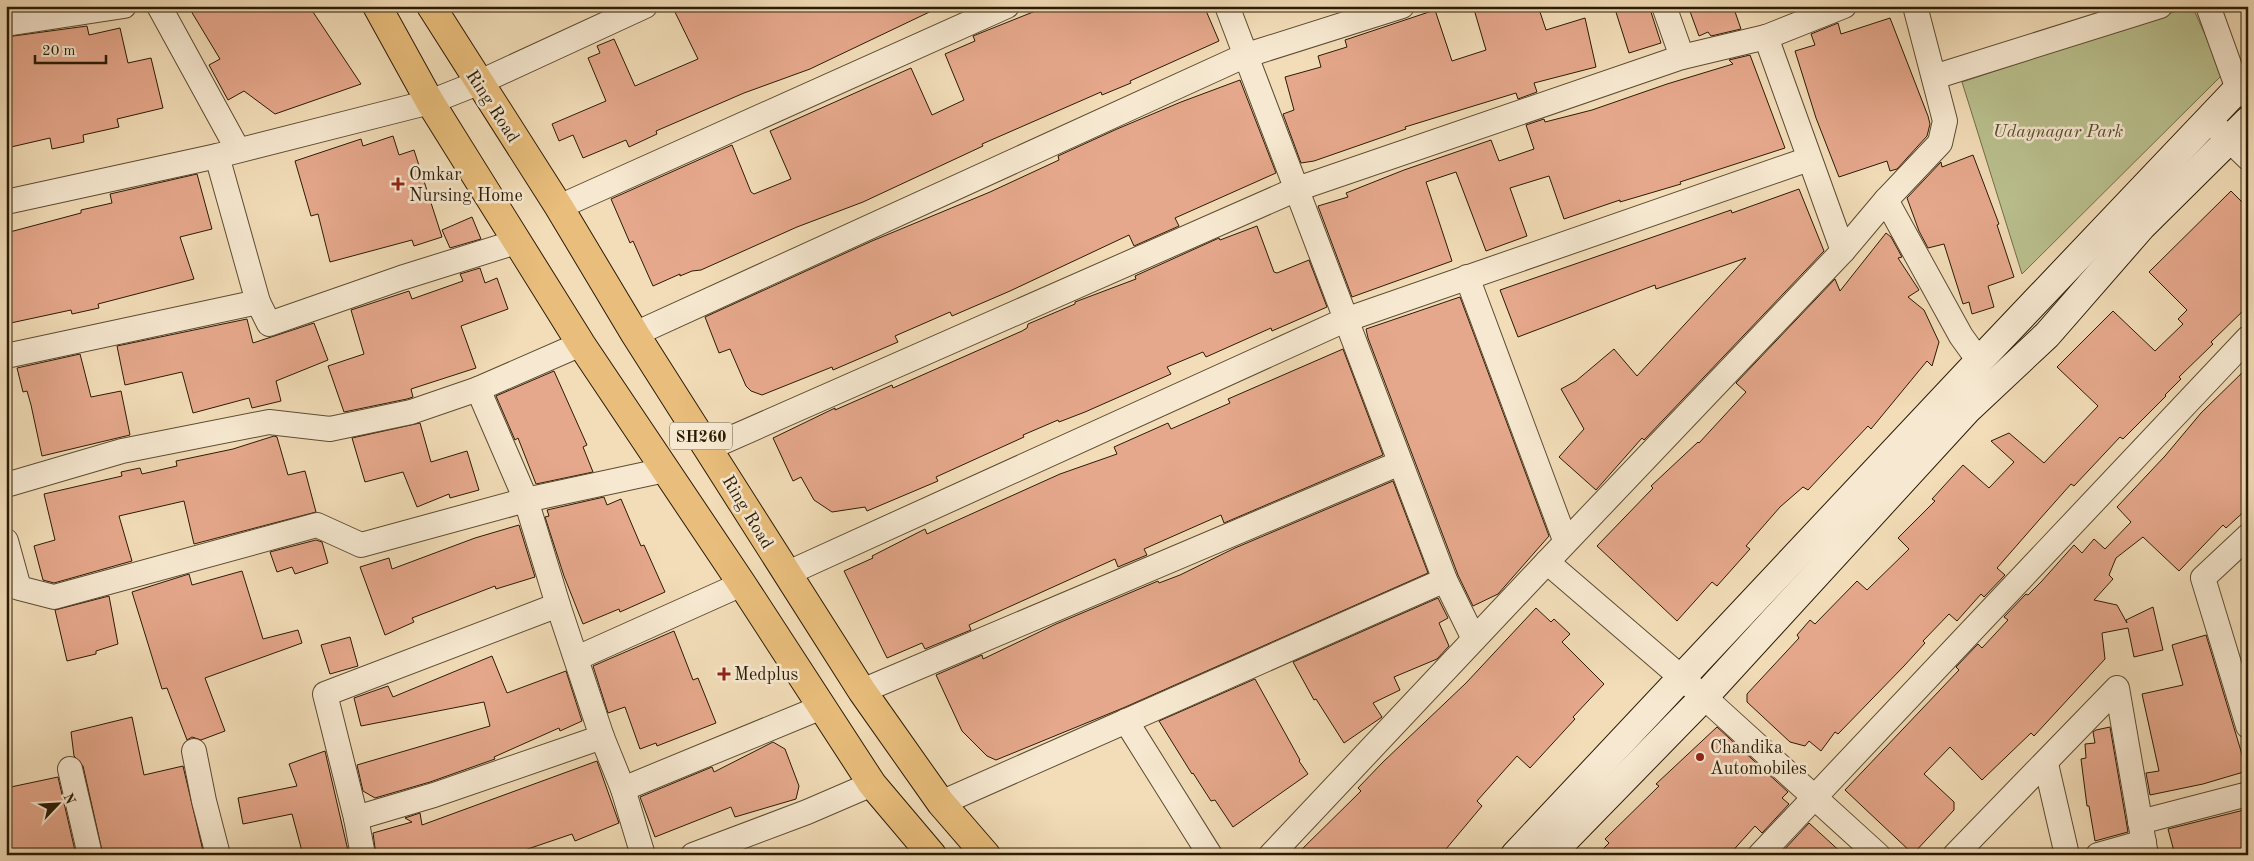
<svg xmlns="http://www.w3.org/2000/svg" width="2254" height="861" font-family="'Old Standard TT',serif">
	<style>
		.green { fill: #bac18f; stroke: #726e4a }
		.building { fill: #e6a88c; stroke: #2b1b05 }
		.lines { fill: none; stroke-linecap: round; stroke-linejoin: round }
		.street-casing { stroke: #5d4c32; stroke-width: 26 }
		.secondary-casing { stroke: #2b1b05; stroke-width: 30 }
		.highway-casing { stroke: #2b1b05; stroke-width: 30 }
		.street { stroke: #f7e9d1; stroke-width: 24 }
		.secondary { stroke: #f7e9d1; stroke-width: 28 }
		.highway { stroke: #e9be7c; stroke-width: 28 }
		.poi-dot { fill: #8f2418; stroke: #f7e9d1; stroke-width: 2 }
		.labels { text-anchor: middle; stroke-width: 5; stroke-linejoin: round; paint-order: stroke }
		.shield { fill: #f7e9d1; stroke: #685942; stroke-width: 1 }
		.shield-label { font-size: 16px; font-weight: bold; fill: #2b1b05 }
		.street-label { font-size: 18px; fill: #2b1b05; stroke: #f7e9d1 }
		.park-label { font-size: 18px; font-style: italic; fill: #564d2e; stroke: #f7e9d1 }
		.poi-label { font-size: 18px; fill: #2b1b05; stroke: #f7e9d1; text-anchor: start }
	</style>
	<rect width="100%" height="100%" fill="#f2ddb8"/>
	<filter id="stains"><feTurbulence type="fractalNoise" baseFrequency=".004" numOctaves="4"/><feColorMatrix values="0 0 0 0 .2 0 0 0 0 .09 0 0 0 0 .02 0 0 0 .5 -.17"/></filter>
	<radialGradient id="worn" r=".72"><stop offset=".6" stop-color="#630" stop-opacity="0"/><stop offset="1" stop-color="#630" stop-opacity=".3"/></radialGradient>
	<path class="green" d="M 2192,6 L 2223,74 L 2022,274 L 1962,82 Z"/>
	<g class="building">
		<path d="M 188,6 L 309,6 L 361,84 L 275,114 L 244,91 L 228,100 L 209,65 L 220,59 Z"/>
		<path d="M 672,6 L 942,6 L 810,69 L 744,93 L 656,131 L 657,134 L 629,147 L 626,140 L 583,158 L 573,135 L 559,141 L 552,124 L 606,101 L 588,58 L 600,53 L 597,46 L 614,39 L 635,86 L 698,59 Z"/>
		<path d="M 1048,6 L 1204,6 L 1219,41 L 1130,81 L 1131,83 L 1102,95 L 1101,92 L 982,144 L 983,146 L 863,202 L 797,227 L 701,270 L 692,271 L 680,276 L 680,274 L 653,286 L 633,241 L 630,243 L 611,199 L 732,145 L 751,192 L 754,194 L 791,179 L 770,131 L 911,68 L 932,115 L 964,100 L 945,54 L 975,41 L 973,36 Z"/>
		<path d="M 1473,6 L 1538,6 L 1546,30 L 1585,18 L 1596,67 L 1534,83 L 1537,92 L 1518,99 L 1516,93 L 1467,108 L 1405,127 L 1406,129 L 1314,161 L 1301,163 L 1283,114 L 1294,110 L 1285,77 L 1321,67 L 1318,56 L 1347,47 L 1345,40 L 1435,10 L 1452,61 L 1486,50 Z"/>
		<path d="M 1614,6 L 1649,6 L 1661,43 L 1629,53 Z"/>
		<path d="M 1688,6 L 1733,6 L 1741,29 L 1711,36 L 1708,32 L 1699,36 Z"/>
		<path d="M 1890,18 L 1928,116 L 1930,124 L 1927,136 L 1897,169 L 1890,171 L 1887,161 L 1839,177 L 1816,118 L 1795,51 L 1815,45 L 1811,34 L 1838,23 L 1841,34 Z"/>
		<path d="M 87,26 L 89,35 L 120,28 L 128,63 L 151,58 L 163,108 L 117,119 L 119,127 L 83,135 L 84,142 L 52,149 L 50,138 L 11,147 L 6,123 L 6,37 Z"/>
		<path d="M 1750,55 L 1785,148 L 1680,182 L 1681,184 L 1620,202 L 1620,200 L 1564,219 L 1549,176 L 1510,188 L 1527,236 L 1486,251 L 1456,172 L 1426,182 L 1452,261 L 1352,297 L 1318,206 L 1348,197 L 1346,193 L 1404,170 L 1491,140 L 1499,161 L 1534,149 L 1526,125 L 1544,119 L 1545,122 L 1592,110 L 1667,84 L 1733,64 L 1729,60 Z"/>
		<path d="M 1240,80 L 1276,173 L 1175,218 L 1179,226 L 1134,246 L 1129,235 L 1010,291 L 952,316 L 950,312 L 895,336 L 898,342 L 833,370 L 832,367 L 762,395 L 751,391 L 746,386 L 730,349 L 719,353 L 705,317 L 872,241 L 990,192 L 1059,160 L 1058,156 L 1117,129 L 1181,102 Z"/>
		<path d="M 393,136 L 399,155 L 414,150 L 442,237 L 414,246 L 412,240 L 330,262 L 318,214 L 311,216 L 295,161 L 361,139 L 363,146 Z"/>
		<path d="M 1973,155 L 1999,224 L 1997,225 L 2014,277 L 1988,286 L 1994,307 L 1972,314 L 1969,302 L 1963,304 L 1944,244 L 1928,248 L 1919,231 L 1907,198 L 1941,162 L 1942,167 Z"/>
		<path d="M 197,174 L 212,229 L 180,237 L 194,279 L 98,304 L 99,308 L 72,314 L 71,310 L 6,324 L 6,233 L 81,213 L 81,210 L 112,203 L 110,194 Z"/>
		<path d="M 1799,189 L 1824,251 L 1644,440 L 1642,438 L 1596,490 L 1559,457 L 1584,429 L 1561,389 L 1576,381 L 1614,349 L 1637,376 L 1746,258 L 1656,289 L 1655,285 L 1518,337 L 1500,290 L 1731,210 L 1732,213 Z"/>
		<path d="M 2231,191 L 2248,208 L 2248,306 L 2211,342 L 2213,344 L 2179,377 L 2181,379 L 2165,395 L 2166,396 L 2123,439 L 2120,437 L 2074,486 L 2071,484 L 2039,520 L 1997,568 L 2005,575 L 1984,597 L 1981,594 L 1957,621 L 1949,614 L 1923,641 L 1925,643 L 1904,666 L 1838,734 L 1835,732 L 1821,751 L 1809,741 L 1805,746 L 1790,742 L 1747,702 L 1747,694 L 1799,638 L 1797,635 L 1810,620 L 1815,624 L 1857,581 L 1867,590 L 1909,549 L 1898,538 L 1935,501 L 1932,499 L 1963,465 L 1989,488 L 2014,462 L 1991,441 L 2009,433 L 2044,463 L 2098,406 L 2057,367 L 2113,311 L 2155,351 L 2183,324 L 2178,319 L 2187,310 L 2149,272 Z"/>
		<path d="M 472,217 L 481,239 L 450,248 L 442,230 Z"/>
		<path d="M 1257,226 L 1274,272 L 1277,273 L 1309,260 L 1327,307 L 1272,331 L 1271,328 L 1206,357 L 1203,352 L 1167,367 L 1171,374 L 1085,412 L 1059,422 L 1058,420 L 1023,435 L 1024,437 L 936,477 L 938,481 L 867,511 L 865,507 L 832,512 L 814,500 L 801,477 L 793,481 L 773,438 L 835,408 L 835,410 L 892,385 L 893,388 L 1022,331 L 1027,328 L 1028,324 L 1075,304 L 1075,302 L 1136,279 L 1135,276 L 1219,238 L 1220,240 Z"/>
		<path d="M 1886,233 L 1891,237 L 1902,257 L 1898,258 L 1919,290 L 1908,297 L 1924,310 L 1939,342 L 1932,366 L 1927,361 L 1871,429 L 1868,426 L 1808,490 L 1803,487 L 1780,507 L 1746,546 L 1750,549 L 1717,586 L 1712,582 L 1677,621 L 1597,546 L 1653,488 L 1651,486 L 1698,442 L 1699,443 L 1746,392 L 1736,383 L 1835,279 L 1840,291 Z"/>
		<path d="M 480,268 L 485,283 L 497,278 L 508,309 L 461,326 L 476,368 L 411,389 L 413,397 L 407,399 L 344,412 L 328,366 L 364,354 L 351,310 L 409,291 L 412,299 L 463,281 L 460,274 Z"/>
		<path d="M 1460,297 L 1549,536 L 1498,594 L 1473,606 L 1458,575 L 1368,338 L 1366,329 Z"/>
		<path d="M 247,319 L 253,343 L 314,323 L 328,360 L 276,381 L 281,401 L 252,408 L 249,398 L 193,413 L 182,372 L 125,385 L 117,346 Z"/>
		<path d="M 1343,349 L 1383,455 L 1224,523 L 1221,515 L 1144,549 L 1147,555 L 1118,567 L 1115,559 L 969,625 L 971,630 L 925,649 L 922,643 L 887,658 L 844,571 L 873,558 L 872,556 L 925,529 L 927,534 L 1060,474 L 1117,454 L 1114,447 L 1168,423 L 1171,429 L 1230,403 L 1228,399 Z"/>
		<path d="M 80,354 L 91,397 L 121,391 L 130,435 L 42,456 L 31,405 L 27,391 L 23,392 L 17,368 Z"/>
		<path d="M 2248,367 L 2248,508 L 2226,528 L 2223,525 L 2179,571 L 2143,537 L 2116,558 L 2109,575 L 2113,579 L 2094,600 L 2117,605 L 2127,623 L 2126,620 L 2153,607 L 2163,650 L 2134,657 L 2128,628 L 2102,633 L 2105,659 L 2034,736 L 2031,733 L 1982,780 L 1950,747 L 1924,774 L 1954,802 L 1954,810 L 1913,854 L 1845,790 L 1959,670 L 1956,667 L 1978,644 L 1982,648 L 2008,620 L 2004,617 L 2026,594 L 2028,595 L 2041,582 L 2074,545 L 2082,553 L 2094,539 L 2105,549 L 2131,522 L 2117,507 L 2165,456 L 2201,413 Z"/>
		<path d="M 554,371 L 587,445 L 583,447 L 593,472 L 536,484 L 518,438 L 515,440 L 496,396 Z"/>
		<path d="M 420,423 L 431,462 L 467,451 L 479,490 L 450,498 L 449,494 L 417,507 L 403,472 L 365,482 L 352,438 Z"/>
		<path d="M 274,436 L 277,437 L 288,475 L 305,471 L 316,512 L 194,544 L 184,501 L 119,516 L 132,561 L 54,583 L 43,580 L 34,546 L 55,540 L 44,494 L 122,476 L 121,472 L 140,468 L 142,474 L 177,466 L 176,461 L 233,449 Z"/>
		<path d="M 1393,481 L 1428,573 L 1123,708 L 996,760 L 987,756 L 962,731 L 936,675 L 982,655 L 983,659 L 1056,624 L 1158,581 L 1159,583 L 1180,575 L 1235,548 Z"/>
		<path d="M 604,497 L 607,505 L 621,499 L 641,546 L 644,545 L 665,592 L 620,612 L 619,609 L 583,624 L 564,576 L 545,517 L 549,516 L 547,510 Z"/>
		<path d="M 519,525 L 535,577 L 496,589 L 495,586 L 412,618 L 414,622 L 385,635 L 360,567 L 389,558 L 392,569 L 475,538 Z"/>
		<path d="M 316,540 L 322,542 L 328,563 L 295,574 L 292,567 L 277,572 L 270,552 Z"/>
		<path d="M 242,571 L 263,639 L 298,630 L 302,643 L 205,678 L 225,731 L 201,740 L 192,737 L 187,740 L 167,688 L 162,689 L 132,592 L 189,574 L 192,585 Z"/>
		<path d="M 109,596 L 118,644 L 96,651 L 96,654 L 67,661 L 55,610 Z"/>
		<path d="M 1438,598 L 1448,618 L 1439,623 L 1449,646 L 1437,659 L 1394,677 L 1400,690 L 1373,703 L 1382,717 L 1344,743 L 1316,699 L 1314,700 L 1293,662 Z"/>
		<path d="M 1536,608 L 1551,622 L 1554,619 L 1570,634 L 1562,642 L 1604,684 L 1573,717 L 1575,719 L 1530,768 L 1517,756 L 1477,801 L 1482,806 L 1441,855 L 1296,855 L 1361,791 L 1358,788 L 1383,762 L 1466,683 Z"/>
		<path d="M 674,631 L 693,680 L 698,678 L 716,723 L 657,746 L 656,743 L 640,749 L 625,707 L 608,713 L 593,666 Z"/>
		<path d="M 2206,635 L 2247,771 L 2203,784 L 2150,795 L 2146,773 L 2159,771 L 2142,694 L 2183,685 L 2172,645 Z"/>
		<path d="M 350,637 L 358,666 L 330,674 L 321,645 Z"/>
		<path d="M 492,656 L 507,693 L 566,671 L 582,721 L 560,731 L 559,728 L 494,757 L 495,759 L 430,782 L 375,798 L 363,791 L 357,765 L 490,726 L 484,702 L 361,726 L 354,698 L 388,686 L 393,697 Z"/>
		<path d="M 1255,679 L 1300,760 L 1299,761 L 1308,774 L 1233,827 L 1215,800 L 1211,801 L 1193,773 L 1192,774 L 1159,721 Z"/>
		<path d="M 132,717 L 144,775 L 183,766 L 204,855 L 103,855 L 83,766 L 74,756 L 71,732 Z"/>
		<path d="M 1717,727 L 1788,792 L 1782,798 L 1789,804 L 1762,833 L 1755,826 L 1729,855 L 1597,855 L 1609,843 L 1605,839 L 1659,786 L 1656,784 Z"/>
		<path d="M 2110,727 L 2128,832 L 2095,841 L 2089,806 L 2087,806 L 2081,759 L 2086,758 L 2085,744 L 2095,743 L 2093,732 L 2096,730 Z"/>
		<path d="M 773,742 L 785,749 L 799,786 L 796,799 L 735,817 L 731,807 L 655,837 L 640,797 L 712,767 L 714,772 Z"/>
		<path d="M 325,751 L 349,855 L 303,855 L 292,814 L 243,824 L 238,798 L 297,786 L 289,764 Z"/>
		<path d="M 597,761 L 619,823 L 575,841 L 572,834 L 510,855 L 376,855 L 373,833 L 412,822 L 405,818 L 420,813 L 422,825 Z"/>
		<path d="M 58,777 L 76,855 L 6,855 L 6,788 Z"/>
		<path d="M 2248,809 L 2248,855 L 2175,855 L 2168,829 Z"/>
		<path d="M 1809,823 L 1844,855 L 1787,855 L 1783,851 Z"/>
	</g>
	<g class="lines">
		<g class="street-casing">
			<g id="street">
				<path d="M 159,6 L 238,150"/>
				<path d="M 1227,6 L 1445,580 L 1474,639"/>
				<path d="M 1664,6 L 1682,57"/>
				<path d="M 2208,6 L 2238,89 L 2248,97"/>
				<path d="M 6,24 L 124,6"/>
				<path d="M 1934,77 L 2160,6"/>
				<path d="M 2215,126 L 2248,158"/>
				<path d="M 1886,200 L 1940,143 L 1945,121 L 1915,6"/>
				<path d="M 6,202 L 217,156 L 430,102 L 478,83 L 645,6"/>
				<path d="M 559,207 L 1007,6"/>
				<path d="M 1843,251 L 1766,37 L 1844,6"/>
				<path d="M 1467,277 L 1565,540"/>
				<path d="M 258,302 L 269,324 L 401,278 L 516,242"/>
				<path d="M 635,334 L 1244,56 L 1402,6"/>
				<path d="M 6,356 L 258,302 L 217,156"/>
				<path d="M 478,389 L 526,500 L 558,605 L 602,737 L 623,789 L 642,852"/>
				<path d="M 709,448 L 1297,189 L 1682,57 L 1766,37"/>
				<path d="M 6,485 L 122,451 L 269,422 L 330,429 L 411,412 L 478,389 L 581,344"/>
				<path d="M 2248,536 L 2203,578 L 2248,726"/>
				<path d="M 6,541 L 19,588 L 54,597 L 317,525 L 361,545 L 526,500 L 665,470"/>
				<path d="M 1547,562 L 1843,251 L 1886,200 L 1961,336 L 1979,361"/>
				<path d="M 786,574 L 1345,320 L 1809,159"/>
				<path d="M 577,658 L 742,584"/>
				<path d="M 862,691 L 1400,463"/>
				<path d="M 1126,721 L 1210,855"/>
				<path d="M 194,751 L 204,801 L 218,855"/>
				<path d="M 2046,764 L 2067,855"/>
				<path d="M 70,769 L 90,855"/>
				<path d="M 623,789 L 822,707"/>
				<path d="M 941,803 L 1445,580"/>
				<path d="M 356,818 L 434,795 L 602,737"/>
				<path d="M 2140,822 L 2248,794"/>
				<path d="M 363,855 L 356,818 L 325,694 L 558,605"/>
				<path d="M 693,855 L 807,812 L 872,784"/>
				<path d="M 1271,855 L 1547,562 L 1704,697 L 1878,855"/>
				<path d="M 1760,855 L 2248,338"/>
				<path d="M 1955,855 L 2117,688 L 2146,855"/>
				<path d="M 2098,855 L 2144,842"/>
			</g>
		</g>
		<g class="secondary-casing">
			<g id="secondary">
				<path d="M 1515,855 L 1979,361 L 2248,78"/>
				<path d="M 1550,855 L 1704,697 L 1967,410 L 2047,335 L 2142,226 L 2248,121"/>
			</g>
		</g>
		<g class="highway-casing">
			<g id="highway">
				<path d="M 377,6 L 430,102 L 581,344 L 742,584 L 872,784 L 932,855"/>
				<path d="M 431,6 L 559,207 L 635,334 L 862,691 L 941,803 L 986,855"/>
			</g>
		</g>
		<use href="#street" class="street"/>
		<use href="#secondary" class="secondary"/>
		<use href="#highway" class="highway"/>
	</g>
	<g class="poi-dot">
		<path d="M395.5 176.5h5v5h5v5h-5v5h-5v-5h-5v-5h5z"/>
		<path d="M721.5 666.5h5v5h5v5h-5v5h-5v-5h-5v-5h5z"/>
		<circle cx="1700" cy="757" r="5"/>
	</g>
	<g class="labels">
		<rect class="shield" x="670" y="422.5" width="62" height="27" rx="4"/>
		<g class="shield-label">
			<text x="701" y="442">SH260</text>
		</g>
		<g class="street-label">
			<text transform="translate(493 106) rotate(57)" y="6">Ring Road</text>
			<text transform="translate(748 512) rotate(59)" y="6">Ring Road</text>
		</g>
		<g class="park-label">
			<text x="2058" y="137">Udaynagar Park</text>
		</g>
		<g class="poi-label">
			<text x="409" y="180">Omkar<tspan x="409" dy="21">Nursing Home</tspan></text>
			<text x="734" y="680">Medplus</text>
			<text x="1710" y="753">Chandika<tspan x="1710" dy="21">Automobiles</tspan></text>
		</g>
	</g>
	<rect width="2254" height="861" fill="none" stroke="#f2ddb8" stroke-width="25"/>
	<rect x="8" y="8" width="2239" height="846" fill="none" stroke="#2b1b05" stroke-width="2.5"/>
	<rect x="12" y="12" width="2229" height="836" fill="none" stroke="#2b1b05"/>
	<g transform="translate(58 804) rotate(65)" stroke="#f7e9d1" stroke-width="4" paint-order="stroke">
	<path d="M0-4L9 19L0 12L-9 19Z" fill="#2b1b05"/>
	<text y="-8" font-size="14" font-weight="bold" text-anchor="middle" fill="#2b1b05">N</text>
	</g>
	<path d="M35 55v8h71v-8" fill="none" stroke="#2b1b05" stroke-width="2.5"/>
	<text x="42" y="55" font-size="15" fill="#2b1b05" stroke="#f7e9d1" stroke-width="4" paint-order="stroke">20 m</text>
	<rect width="100%" height="100%" filter="url(#stains)"/>
	<rect width="100%" height="100%" fill="url(#worn)"/>
</svg>
